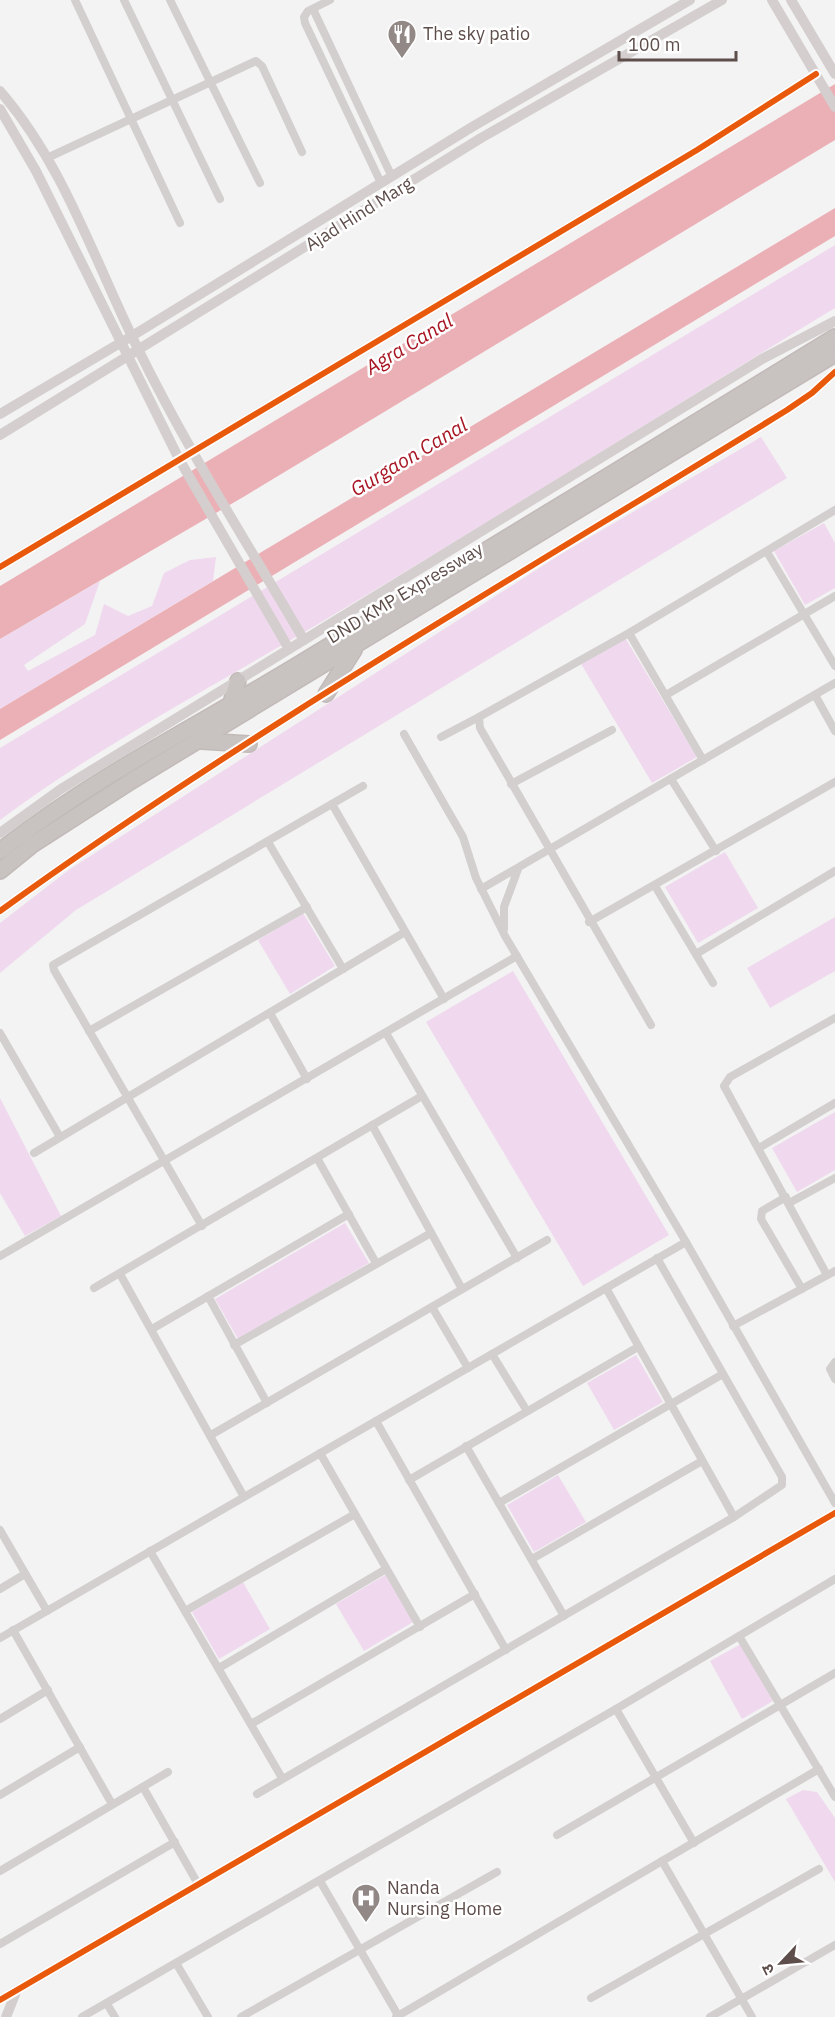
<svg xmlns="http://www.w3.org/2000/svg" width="835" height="2017" font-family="'IBM Plex Sans','Noto Sans Devanagari',sans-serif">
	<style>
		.green { fill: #f0d9ee }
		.water { fill: #ebb0b6 }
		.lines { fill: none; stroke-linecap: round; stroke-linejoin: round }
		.highway-casing { stroke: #c2bab8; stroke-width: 18 }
		.street { stroke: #d3cfcf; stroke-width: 8 }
		.secondary { stroke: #d4cfce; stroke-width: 10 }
		.highway { stroke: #c8c2c0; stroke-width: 15 }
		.cycleway-casing { stroke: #fff; stroke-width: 10 }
		.cycleway { stroke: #e8590c; stroke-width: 6 }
		.labels { text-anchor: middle; stroke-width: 5; stroke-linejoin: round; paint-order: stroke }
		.poi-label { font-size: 18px; fill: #5e4e4b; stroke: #fff; text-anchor: start }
		.street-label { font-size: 18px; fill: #5e4e4b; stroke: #fff }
		.water-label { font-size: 20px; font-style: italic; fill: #a71522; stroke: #fff }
	</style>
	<rect width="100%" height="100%" fill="#f3f3f3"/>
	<g class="green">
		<path d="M 835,245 L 835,308 C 663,413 492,521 318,624 C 212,687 99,746 0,820 L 0,748 Z"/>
		<path d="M 761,437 L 787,478 L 76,910 L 0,973 L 0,923 L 70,869 L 561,554 Z"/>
		<path d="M 824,523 L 835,543 L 835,588 L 805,605 L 774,551 Z"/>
		<path d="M 216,557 L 213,581 L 0,709 L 0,639 L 100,581 L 85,624 L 24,665 L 28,671 L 95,635 L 104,604 L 128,616 L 152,606 L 164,573 L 190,560 Z"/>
		<path d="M 624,636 L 697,757 L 652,783 L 580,662 Z"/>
		<path d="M 725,852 L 758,908 L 698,943 L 665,887 Z"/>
		<path d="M 303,913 L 335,966 L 290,994 L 258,940 Z"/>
		<path d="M 835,917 L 835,971 L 770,1008 L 747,968 Z"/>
		<path d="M 513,971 L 669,1235 L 583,1286 L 426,1022 Z"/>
		<path d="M 0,1098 L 61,1216 L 25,1236 L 0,1193 Z"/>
		<path d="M 835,1112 L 835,1170 L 797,1192 L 772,1148 Z"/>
		<path d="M 345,1223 L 369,1263 L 238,1339 L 215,1299 Z"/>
		<path d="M 636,1355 L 663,1402 L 614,1430 L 587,1383 Z"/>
		<path d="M 558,1475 L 586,1522 L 534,1552 L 507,1505 Z"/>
		<path d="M 387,1574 L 415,1621 L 364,1651 L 336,1604 Z"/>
		<path d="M 243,1582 L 270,1629 L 219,1659 L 192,1612 Z"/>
		<path d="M 741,1644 L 773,1701 L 742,1719 L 710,1661 Z"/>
		<path d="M 803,1790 L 817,1792 L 835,1818 L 835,1882 L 786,1799 Z"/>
	</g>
	<g class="water">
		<path d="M 835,84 L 835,140 L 245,496 L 0,639 L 0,586 Z"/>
		<path d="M 835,208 L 835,236 L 0,740 L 0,709 Z"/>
	</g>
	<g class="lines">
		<g class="highway-casing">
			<g id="highway">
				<path d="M 326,694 L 354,650"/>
				<path d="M 231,703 L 238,681"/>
				<path d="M 202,741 L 249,744"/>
				<path d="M 0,851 C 91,779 197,726 296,666 C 477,557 655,447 835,337"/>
				<path d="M 0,871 L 32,845 L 133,780 L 835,354"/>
			</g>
		</g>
		<g class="street">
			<path d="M 75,0 L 180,223"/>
			<path d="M 124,0 L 220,199"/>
			<path d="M 170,0 L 260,183"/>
			<path d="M 330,0 L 308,11 L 304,17 L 305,23 L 381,183"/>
			<path d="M 313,9 L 392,177"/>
			<path d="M 47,158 L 256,61 L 262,66 L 302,152"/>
			<path d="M 767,552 L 835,666"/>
			<path d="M 629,633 L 703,760"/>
			<path d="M 666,695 L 835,596"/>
			<path d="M 815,695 L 835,731"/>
			<path d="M 404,734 L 463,837 L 476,878 L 505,936 L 686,1242 L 835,1503"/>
			<path d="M 441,737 L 479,717"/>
			<path d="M 671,779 L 716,851"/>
			<path d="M 511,784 L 612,730"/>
			<path d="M 332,804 L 444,999"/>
			<path d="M 268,842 L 343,969"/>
			<path d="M 655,886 L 713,983"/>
			<path d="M 481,889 L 835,683"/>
			<path d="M 589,922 L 835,782"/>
			<path d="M 504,929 L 504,907 L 518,869"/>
			<path d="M 696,954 L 835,871"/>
			<path d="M 270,1013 L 307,1079"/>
			<path d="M 651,1025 L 480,728 L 479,717 L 629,633 L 835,510"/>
			<path d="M 89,1031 L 307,907"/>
			<path d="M 0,1033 L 60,1137"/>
			<path d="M 386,1033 L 517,1258"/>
			<path d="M 372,1125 L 462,1289"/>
			<path d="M 759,1148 L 835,1103"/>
			<path d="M 34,1153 L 405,932"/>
			<path d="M 317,1158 L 376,1263"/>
			<path d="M 786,1197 L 762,1211 L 761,1219 L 802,1289"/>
			<path d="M 789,1203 L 835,1178"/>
			<path d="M 202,1226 L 54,970 L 53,965 L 363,786"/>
			<path d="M 0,1256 L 517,956"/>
			<path d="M 120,1274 L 244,1497"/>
			<path d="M 827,1275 L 724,1086 L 730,1077 L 835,1018"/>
			<path d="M 94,1288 L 422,1096"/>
			<path d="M 606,1288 L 734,1517"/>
			<path d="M 208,1296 L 267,1403"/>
			<path d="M 432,1307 L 468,1368"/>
			<path d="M 733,1326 L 835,1271"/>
			<path d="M 152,1329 L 349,1214"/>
			<path d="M 234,1345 L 431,1233"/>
			<path d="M 492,1354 L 527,1411"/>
			<path d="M 835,1362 L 830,1369 L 835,1379"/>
			<path d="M 376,1421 L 506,1650"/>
			<path d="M 211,1435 L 547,1240"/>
			<path d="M 466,1446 L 564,1616"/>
			<path d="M 320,1453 L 420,1627"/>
			<path d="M 409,1480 L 638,1347"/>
			<path d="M 499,1503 L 723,1374"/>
			<path d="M 0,1530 L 47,1611"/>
			<path d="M 150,1551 L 282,1778"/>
			<path d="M 532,1559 L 702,1461"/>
			<path d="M 0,1589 L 25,1574"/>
			<path d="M 185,1611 L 355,1514"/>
			<path d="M 13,1630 L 112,1804"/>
			<path d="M 739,1636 L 835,1797"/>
			<path d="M 0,1638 L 686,1242"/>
			<path d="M 219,1668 L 386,1569"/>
			<path d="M 616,1709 L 694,1843"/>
			<path d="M 0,1719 L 48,1690"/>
			<path d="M 251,1724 L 475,1594"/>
			<path d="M 143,1787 L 198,1884"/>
			<path d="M 257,1794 L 734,1517 L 782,1485 L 782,1477 L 657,1258"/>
			<path d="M 0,1795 L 80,1747"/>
			<path d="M 557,1835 L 835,1673"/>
			<path d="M 662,1861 L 752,2017"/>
			<path d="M 0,1871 L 168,1772"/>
			<path d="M 320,1881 L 399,2017"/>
			<path d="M 0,1944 L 175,1842"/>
			<path d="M 176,1963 L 208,2017"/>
			<path d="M 591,1998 L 819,1869"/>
			<path d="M 107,2004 L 115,2017"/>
			<path d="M 82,2017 L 616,1709 L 835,1579"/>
			<path d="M 241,2017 L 497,1872"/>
			<path d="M 396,2017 L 819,1769"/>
			<path d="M 710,2017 L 835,1945"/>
		</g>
		<g class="secondary">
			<path d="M 772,0 L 835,107"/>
			<path d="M 791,0 L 835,74"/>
			<path d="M 0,91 C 65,166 95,263 139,351 C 188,451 248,544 304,640"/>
			<path d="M 0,109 L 36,171 L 179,459 L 289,649"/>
			<path d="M 0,414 L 132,336 L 472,127 L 690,0"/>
			<path d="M 0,435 L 481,138 L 722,0"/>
			<path d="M 0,567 L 697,150 L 816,74"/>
			<path d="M 0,833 L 61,789 L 762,359 L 835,321"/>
			<path d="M 0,911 C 252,729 523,573 787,410 L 812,393 L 835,372"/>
			<path d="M 0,2000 L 835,1513"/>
			<path d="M 6,2017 L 16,1992"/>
		</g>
		<use href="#highway" class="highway"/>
		<g class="cycleway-casing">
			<g id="cycleway">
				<path d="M 0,567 L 697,150 L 816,74"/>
				<path d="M 0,911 C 252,729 523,573 787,410 L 812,393 L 835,372"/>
				<path d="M 0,2000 L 835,1513"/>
			</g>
		</g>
		<use href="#cycleway" class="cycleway"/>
	</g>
	<defs>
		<g id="restaurant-pin" transform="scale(1.5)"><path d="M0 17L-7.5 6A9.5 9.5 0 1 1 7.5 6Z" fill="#928886" stroke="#fff"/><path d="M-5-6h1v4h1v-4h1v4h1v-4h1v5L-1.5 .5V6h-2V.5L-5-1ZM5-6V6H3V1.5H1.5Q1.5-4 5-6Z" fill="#fff"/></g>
		<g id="hospital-pin" transform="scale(1.5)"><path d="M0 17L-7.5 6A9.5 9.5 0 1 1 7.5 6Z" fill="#928886" stroke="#fff"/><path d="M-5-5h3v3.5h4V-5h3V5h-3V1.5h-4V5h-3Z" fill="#fff"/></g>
	</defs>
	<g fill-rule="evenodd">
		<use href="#restaurant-pin" x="402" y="34"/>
		<use href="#hospital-pin" x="366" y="1898"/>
	</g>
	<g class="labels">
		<g class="poi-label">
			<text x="423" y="40">The sky patio</text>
			<text x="387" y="1894">Nanda<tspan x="387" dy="21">Nursing Home</tspan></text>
		</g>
		<g class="street-label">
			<text transform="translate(359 214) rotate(-32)" y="6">Ajad Hind Marg</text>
			<text transform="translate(405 593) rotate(-31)" y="6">DND KMP Expressway</text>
		</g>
		<g class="water-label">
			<text transform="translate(409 344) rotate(-31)" y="7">Agra Canal</text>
			<text transform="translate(409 457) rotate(-31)" y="7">Gurgaon Canal</text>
		</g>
	</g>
	<g transform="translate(781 1963) rotate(244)" stroke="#ffffff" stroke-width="4.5" paint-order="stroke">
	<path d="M0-4.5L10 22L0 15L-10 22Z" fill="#5e4e4b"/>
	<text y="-9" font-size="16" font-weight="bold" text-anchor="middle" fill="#5e4e4b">उ</text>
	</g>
	<path d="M619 51v9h117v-9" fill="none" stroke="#5e4e4b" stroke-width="3"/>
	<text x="628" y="51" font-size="18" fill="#5e4e4b" stroke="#ffffff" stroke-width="4.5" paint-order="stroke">100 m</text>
</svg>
